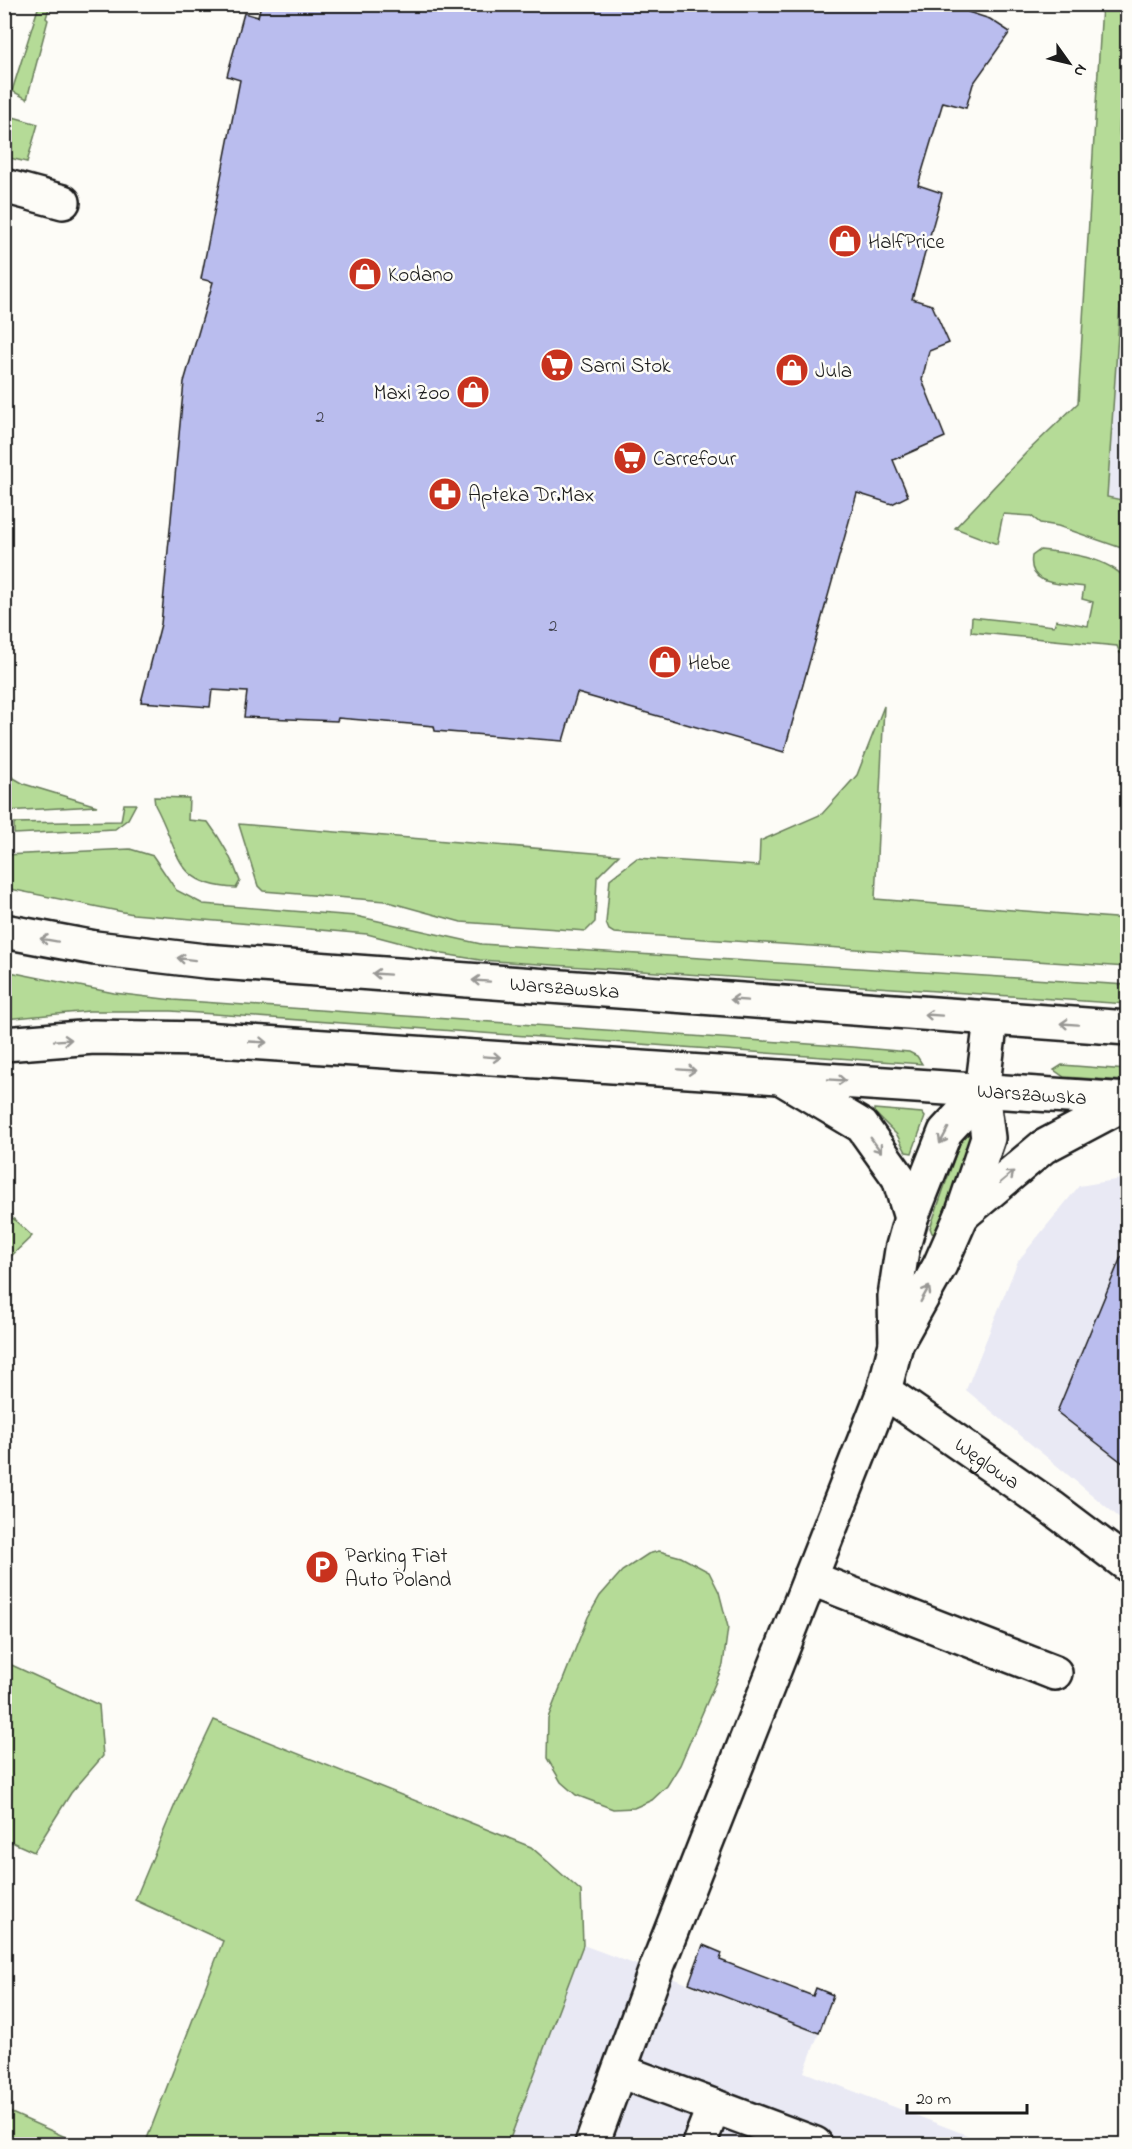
<svg xmlns="http://www.w3.org/2000/svg" width="1132" height="2149" font-family="'Indie Flower',sans-serif">
	<style>
		.built { fill: #e9e9f4 }
		.green { fill: #b5db97; stroke: #687c5a; stroke-width: 1.5 }
		.building { fill: #babdee; stroke: #1c1c1c; stroke-width: 1.5 }
		.lines { fill: none; stroke-linecap: round; stroke-linejoin: round }
		.minor-casing { stroke: #1c1c1c; stroke-width: 38 }
		.major-casing { stroke: #1c1c1c; stroke-width: 38 }
		.minor { stroke: #fdfcf7; stroke-width: 33 }
		.major { stroke: #fdfcf7; stroke-width: 33 }
		.oneway { stroke: #989794 }
		.labels { text-anchor: middle; stroke-width: 5; stroke-linejoin: round; paint-order: stroke }
		.number-label { font-size: 18px; fill: #444450 }
		.poi-label { font-size: 21px; fill: #1c1c1c; stroke: #fdfcf7; text-anchor: start }
		.street-label { font-size: 21px; fill: #1c1c1c; stroke: #fdfcf7 }
	</style>
	<rect width="100%" height="100%" fill="#fdfcf7"/>
	<filter id="ink" filterUnits="userSpaceOnUse"><feTurbulence type="fractalNoise" baseFrequency=".0167" numOctaves="2"/><feDisplacementMap in="SourceGraphic" scale="12" xChannelSelector="R" yChannelSelector="G"/><feConvolveMatrix kernelMatrix="1 2 1 2 8 2 1 2 1" color-interpolation-filters="sRGB"/></filter>
	<g filter="url(#ink)">
		<g class="built">
			<path d="M 1102,5 L 1127,5 L 1127,511 L 1119,510 L 1044,434 L 1078,403 Z"/>
			<path d="M 1127,1178 L 1127,1524 L 966,1390 L 1018,1261 L 1079,1186 Z"/>
			<path d="M 583,1945 L 819,2033 L 804,2072 L 990,2144 L 508,2144 Z"/>
		</g>
		<g class="green">
			<path d="M 39,5 L 50,5 L 46,18 L 48,20 L 27,99 L 12,91 Z"/>
			<path d="M 1102,5 L 1128,5 L 1127,37 L 1124,49 L 1119,131 L 1127,201 L 1107,497 L 1127,501 L 1127,550 L 1058,526 L 1040,523 L 1031,516 L 1003,514 L 997,544 L 955,528 L 1026,453 L 1078,403 Z"/>
			<path d="M 13,117 L 38,124 L 27,162 L 5,157 L 5,141 Z"/>
			<path d="M 1040,550 C 1069,553 1107,557 1127,580 L 1127,654 L 1120,653 L 1117,646 L 971,632 L 972,617 L 1054,626 L 1056,620 L 1088,626 L 1093,602 L 1082,599 L 1084,587 C 1061,583 1027,587 1032,556 Z"/>
			<path d="M 884,706 L 875,899 L 1127,919 L 1127,967 L 614,933 L 609,930 L 606,923 L 610,879 L 637,858 L 759,866 L 760,841 L 822,814 L 857,775 Z"/>
			<path d="M 5,773 L 24,784 L 97,806 L 5,811 Z"/>
			<path d="M 154,797 L 189,798 L 188,820 L 208,822 C 222,841 232,858 240,881 L 236,888 C 173,885 181,853 155,805 Z"/>
			<path d="M 124,804 L 136,804 L 128,819 L 115,829 L 14,834 L 14,823 L 121,821 Z"/>
			<path d="M 239,825 L 239,824 L 619,855 L 597,877 L 595,922 L 586,931 L 461,922 L 385,901 L 263,891 L 258,886 Z"/>
			<path d="M 130,849 L 153,856 L 176,890 L 203,904 L 356,916 L 481,944 L 1127,985 L 1127,1004 L 480,960 L 443,954 L 367,934 L 133,914 L 5,888 L 5,855 Z"/>
			<path d="M 5,971 L 114,993 L 173,1000 L 852,1047 L 909,1052 L 917,1056 L 922,1064 L 171,1011 L 89,1011 L 5,1019 Z"/>
			<path d="M 1062,1065 L 1127,1070 L 1127,1081 L 1064,1077 L 1054,1070 Z"/>
			<path d="M 874,1109 L 922,1113 L 925,1117 L 912,1153 L 906,1152 L 897,1135 L 874,1112 Z"/>
			<path d="M 967,1131 L 973,1133 L 973,1147 L 936,1235 L 932,1233 L 930,1228 L 960,1142 Z"/>
			<path d="M 4,1210 L 32,1236 L 5,1262 L 4,1262 Z"/>
			<path d="M 659,1551 L 681,1557 L 709,1572 L 719,1592 L 728,1627 L 723,1665 L 680,1765 L 667,1786 L 652,1800 L 634,1808 L 613,1809 L 576,1795 L 561,1782 L 547,1758 L 548,1718 L 588,1617 L 600,1596 L 622,1571 L 648,1554 Z"/>
			<path d="M 5,1662 L 99,1705 L 103,1756 L 71,1793 L 34,1852 L 5,1839 Z"/>
			<path d="M 214,1720 L 531,1847 L 581,1891 L 583,1945 L 508,2144 L 145,2144 L 223,1941 L 135,1900 L 184,1783 Z"/>
			<path d="M 4,2110 L 5,2110 L 81,2144 L 5,2144 Z"/>
		</g>
		<g class="building">
			<path d="M 261,4 L 290,7 L 291,4 L 970,4 L 968,12 L 990,19 L 1010,32 L 973,84 L 966,108 L 943,102 L 918,185 L 942,193 L 912,299 L 932,305 L 949,343 L 929,351 L 922,380 L 945,437 L 893,460 L 908,496 L 892,504 L 857,493 L 784,752 L 577,693 L 563,741 L 435,731 L 434,726 L 338,718 L 337,721 L 244,717 L 247,692 L 212,690 L 210,707 L 141,702 L 161,624 L 184,382 L 213,282 L 201,279 L 240,80 L 227,76 L 244,13 L 258,17 Z"/>
			<path d="M 1121,1257 L 1128,1257 L 1128,1467 L 1057,1412 Z"/>
			<path d="M 703,1945 L 722,1953 L 720,1960 L 813,1996 L 816,1988 L 833,1995 L 819,2033 L 689,1983 Z"/>
		</g>
		<g class="lines">
			<g class="minor-casing">
				<g id="minor">
					<path d="M 4,186 L 63,202"/>
					<path d="M 896,1344 L 940,1265 L 962,1215 L 988,1138 L 982,1092 L 991,1019"/>
					<path id="s1" d="M 884,1391 L 1051,1507 L 1128,1565"/>
					<path d="M 810,1578 L 1055,1673"/>
					<path d="M 620,2071 L 815,2144"/>
					<path d="M 592,2144 L 655,1972 L 884,1391 L 896,1344 L 895,1296 L 902,1250 L 911,1218 L 945,1132 L 982,1092"/>
					<path d="M 699,2144 L 714,2106"/>
				</g>
			</g>
			<g class="major-casing">
				<g id="major">
					<path id="s2" d="M 4,931 L 95,948 L 205,961 L 1128,1028"/>
					<path id="s3" d="M 4,1044 L 94,1037 L 203,1039 L 1128,1100"/>
					<path d="M 785,1080 L 862,1126 L 899,1178 L 911,1218"/>
					<path d="M 962,1215 L 1043,1147 L 1128,1102"/>
				</g>
			</g>
			<use href="#minor" class="minor"/>
			<use href="#major" class="major"/>
		</g>
		<defs><path id="oneway-shaft" d="M-6 0H5M1.5-3L5.5 0L1.5 3" fill="none" stroke-width="1.6" stroke-linecap="round" stroke-linejoin="round" transform="scale(1.5)"/></defs>
		<g class="oneway">
			<use href="#oneway-shaft" transform="translate(49 940) rotate(-170)"/>
			<use href="#oneway-shaft" transform="translate(186 959) rotate(-173)"/>
			<use href="#oneway-shaft" transform="translate(381 974) rotate(-176)"/>
			<use href="#oneway-shaft" transform="translate(481 981) rotate(-176)"/>
			<use href="#oneway-shaft" transform="translate(739 1000) rotate(-176)"/>
			<use href="#oneway-shaft" transform="translate(933 1015) rotate(-176)"/>
			<use href="#oneway-shaft" transform="translate(1069 1024) rotate(-176)"/>
			<use href="#oneway-shaft" transform="translate(63 1040) rotate(-4)"/>
			<use href="#oneway-shaft" transform="translate(258 1042) rotate(3)"/>
			<use href="#oneway-shaft" transform="translate(492 1057) rotate(4)"/>
			<use href="#oneway-shaft" transform="translate(687 1070) rotate(4)"/>
			<use href="#oneway-shaft" transform="translate(837 1080) rotate(4)"/>
			<use href="#oneway-shaft" transform="translate(944 1136) rotate(118)"/>
			<use href="#oneway-shaft" transform="translate(876 1145) rotate(54)"/>
			<use href="#oneway-shaft" transform="translate(1007 1177) rotate(-40)"/>
			<use href="#oneway-shaft" transform="translate(925 1294) rotate(-61)"/>
		</g>
	</g>
	<defs>
		<g id="shop-disc" transform="scale(1.725)"><circle r="9.5" fill="#c8321e" stroke="#fdfcf7"/><path d="M-5-2.5h2.3a2.7 3.5 0 0 1 5.4 0H5L5.5 6h-11ZM-1.5-2.5h3a1.5 2.3 0 0 0-3 0Z" fill="#fff"/></g>
		<g id="supermarket-disc" transform="scale(1.725)"><circle r="9.5" fill="#c8321e" stroke="#fdfcf7"/><path d="M-6-5.5h2.5l.6 2H6L4.5 2H-2.5L-4.4-4H-6ZM-1.5 3.2a1.3 1.3 0 1 0 .1 0ZM3 3.2a1.3 1.3 0 1 0 .1 0Z" fill="#fff"/></g>
		<g id="pharmacy-disc" transform="scale(1.725)"><circle r="9.5" fill="#c8321e" stroke="#fdfcf7"/><path d="M-2-6h4v4h4v4h-4v4h-4v-4h-4v-4h4Z" fill="#fff"/></g>
		<g id="parking-disc" transform="scale(1.725)"><circle r="9.5" fill="#c8321e" stroke="#fdfcf7"/><path d="M-3.5-5.5H1a3.5 3.5 0 0 1 0 7H-1V5.5H-3.5ZM-1-3.4V-.6H.8a1.4 1.4 0 0 0 0-2.8Z" fill="#fff"/></g>
	</defs>
	<g fill-rule="evenodd">
		<use href="#shop-disc" x="845" y="241"/>
		<use href="#shop-disc" x="365" y="274"/>
		<use href="#supermarket-disc" x="557" y="365"/>
		<use href="#shop-disc" x="792" y="370"/>
		<use href="#shop-disc" x="473" y="392"/>
		<use href="#supermarket-disc" x="630" y="458"/>
		<use href="#pharmacy-disc" x="445" y="494"/>
		<use href="#shop-disc" x="665" y="662"/>
		<use href="#parking-disc" x="322" y="1567"/>
	</g>
	<g class="labels">
		<g class="number-label">
			<text x="320" y="422">2</text>
			<text x="553" y="631">2</text>
		</g>
		<g class="poi-label">
			<text x="868" y="248">HalfPrice</text>
			<text x="388" y="281">Kodano</text>
			<text x="580" y="372">Sarni Stok</text>
			<text x="815" y="377">Jula</text>
			<text x="450" y="399" text-anchor="end">Maxi Zoo</text>
			<text x="653" y="465">Carrefour</text>
			<text x="468" y="501">Apteka Dr.Max</text>
			<text x="688" y="669">Hebe</text>
			<text x="345" y="1562">Parking Fiat<tspan x="345" dy="24">Auto Poland</tspan></text>
		</g>
		<g class="street-label">
			<text dy="7" stroke="none"><textPath href="#s2" startOffset="564">Warszawska</textPath></text>
			<text dy="7" stroke="none"><textPath href="#s3" startOffset="1030">Warszawska</textPath></text>
			<text dy="7" stroke="none"><textPath href="#s1" startOffset="126">Węglowa</textPath></text>
		</g>
	</g>
	<rect width="1132" height="2149" fill="none" stroke="#fdfcf7" stroke-width="24"/>
	<rect x="12" y="12" width="1108" height="2125" fill="none" stroke="#1c1c1c" stroke-width="2" filter="url(#ink)"/>
	<g transform="translate(1069 63) rotate(124)" stroke="#fdfcf7" stroke-width="4.5" paint-order="stroke">
	<path d="M0-4.5L10 22L0 15L-10 22Z" fill="#1c1c1c"/>
	<text y="-9" font-size="16" font-weight="bold" text-anchor="middle" fill="#1c1c1c">N</text>
	</g>
	<path d="M907 2104v9h120v-9" fill="none" stroke="#1c1c1c" stroke-width="3"/>
	<text x="916" y="2104" font-size="18" fill="#1c1c1c" stroke="#fdfcf7" stroke-width="4.5" paint-order="stroke">20 m</text>
</svg>
